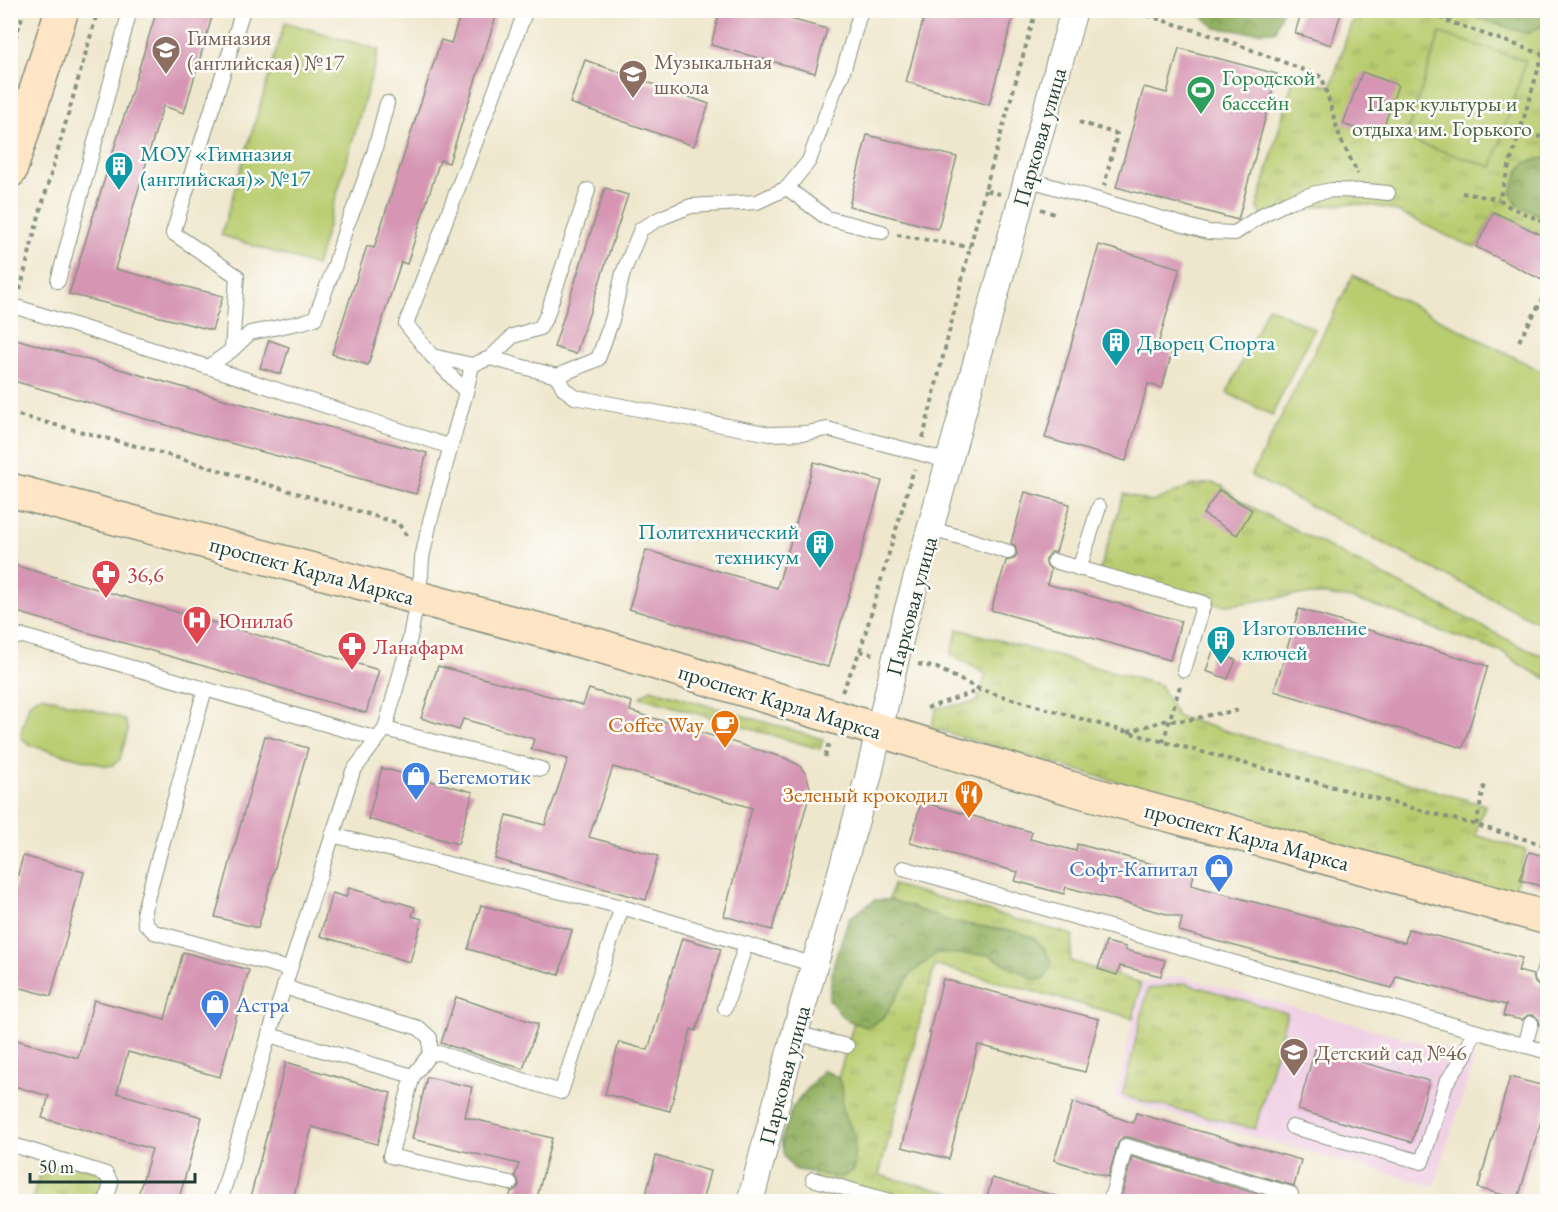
<svg xmlns="http://www.w3.org/2000/svg" width="1558" height="1212" font-family="'EB Garamond',serif">
	<style>
		.built { fill: #f0d0e5 }
		.grass { fill: url(#grass-tufts); stroke: #6c8452; stroke-width: 1.5 }
		.forest { fill: url(#forest-crowns); stroke: #59764b; stroke-width: 1.5 }
		.garden { fill: #bacc6f; stroke: #6c8452; stroke-width: 1.5 }
		.building { fill: #d595b3 }
		.lines { fill: none; stroke-linecap: round; stroke-linejoin: round }
		.lane-casing { stroke: #879280; stroke-width: 16 }
		.street-casing { stroke: #879280; stroke-width: 28 }
		.secondary-casing { stroke: #879280; stroke-width: 36 }
		.path { stroke: #879280; stroke-width: 4; stroke-dasharray: 4.5 4.5; stroke-linecap: butt }
		.lane { stroke: #fff; stroke-width: 14 }
		.street { stroke: #fff; stroke-width: 26 }
		.secondary { stroke: #fee5c5; stroke-width: 33 }
		.labels { text-anchor: middle; stroke-width: 5; stroke-linejoin: round; paint-order: stroke }
		.education-label { font-size: 22px; fill: #785e54; stroke: #fdfcf7; text-anchor: start }
		.leisure-label { font-size: 22px; fill: #27864d; stroke: #fdfcf7; text-anchor: start }
		.park-label { font-size: 22px; fill: #466143; stroke: #fdfcf7 }
		.street-label { font-size: 22px; fill: #1f3d34; stroke: #fdfcf7 }
		.culture-label { font-size: 22px; fill: #0d838f; stroke: #fdfcf7; text-anchor: start }
		.health-label { font-size: 22px; fill: #be3a42; stroke: #fdfcf7; text-anchor: start }
		.food-label { font-size: 22px; fill: #c56008; stroke: #fdfcf7; text-anchor: end }
		.shop-label { font-size: 22px; fill: #366cbe; stroke: #fdfcf7; text-anchor: start }
	</style>
	<defs>
		<pattern id="grass-tufts" width="24" height="20" patternUnits="userSpaceOnUse" patternTransform="scale(1.5)"><rect width="24" height="20" fill="#bacc6f"/><path d="M3 7l-1-3M5 7V3M7 7l1-3M15 17l-1-3M17 17v-4M19 17l1-3" fill="none" stroke="#97a75c"/></pattern>
		<pattern id="forest-crowns" width="20" height="18" patternUnits="userSpaceOnUse" patternTransform="scale(1.5)"><rect width="20" height="18" fill="#93b062"/><path d="M2 6a3 3 0 1 1 6 0M12 15a3 3 0 1 1 6 0" fill="none" stroke="#779052"/></pattern>
	</defs>
	<rect width="100%" height="100%" fill="#fdfcf7"/>
	<filter id="ink" filterUnits="userSpaceOnUse"><feTurbulence type="fractalNoise" baseFrequency=".0167" numOctaves="2"/><feDisplacementMap in="SourceGraphic" scale="12" xChannelSelector="R" yChannelSelector="G"/><feConvolveMatrix kernelMatrix="1 2 1 2 8 2 1 2 1" color-interpolation-filters="sRGB"/></filter>
	<filter id="wash" filterUnits="userSpaceOnUse"><feTurbulence type="fractalNoise" baseFrequency=".008" numOctaves="4" result="noise"/><feDisplacementMap in="SourceGraphic" scale="24" xChannelSelector="R" yChannelSelector="G"/><feGaussianBlur stdDeviation="1.35" result="paint"/><feColorMatrix in="noise" values="0 0 0 0 0 0 0 0 0 0 0 0 0 0 0 0 0 1.4 0 .05"/><feComposite in="paint" operator="in"/></filter>
	<g filter="url(#wash)">
		<rect width="100%" height="100%" fill="#efe7cd"/>
		<path class="built" d="M 1180,976 L 1475,1057 L 1434,1186 L 1115,1099 L 1141,983 Z"/>
		<g class="grass">
			<path d="M 1355,11 L 1547,11 L 1547,238 L 1494,212 L 1476,247 C 1446,239 1421,220 1392,210 C 1387,208 1380,207 1374,206 C 1334,200 1303,207 1267,225 L 1257,207 L 1294,76 L 1331,86 Z"/>
			<path d="M 1213,483 L 1222,486 L 1236,498 L 1253,508 L 1524,648 L 1547,657 L 1547,679 L 1522,666 L 1503,652 L 1435,629 L 1397,613 L 1352,599 L 1326,595 L 1297,595 L 1228,605 L 1204,603 L 1098,574 L 1124,494 L 1152,502 L 1193,485 Z"/>
			<path d="M 958,629 L 1160,685 L 1178,717 L 1485,805 L 1475,835 L 1526,850 L 1513,896 L 931,728 L 937,708 L 977,702 L 986,674 L 951,654 Z"/>
			<path d="M 651,689 L 823,739 L 820,749 L 640,697 Z"/>
			<path d="M 893,885 L 1073,935 L 1070,961 L 1141,983 L 1133,1018 L 935,965 L 879,1175 L 983,1201 L 893,1201 L 813,1179 L 815,1159 Z"/>
			<path d="M 1185,983 L 1287,1013 L 1255,1129 L 1122,1096 L 1148,989 Z"/>
			<path d="M 46,1156 L 106,1174 L 106,1201 L 31,1202 Z"/>
		</g>
		<g class="forest">
			<path d="M 1195,11 L 1282,11 L 1275,31 L 1249,32 L 1216,28 Z"/>
			<path d="M 1460,11 L 1547,11 L 1543,25 L 1528,34 L 1462,13 Z"/>
			<path d="M 1547,158 L 1548,218 L 1547,219 L 1517,205 L 1511,193 C 1520,168 1518,160 1547,158 Z"/>
			<path d="M 875,900 L 892,900 L 952,922 L 1018,932 L 1034,938 L 1045,949 L 1052,964 L 1044,979 L 1033,979 L 989,955 L 937,953 L 911,974 L 883,1018 L 868,1027 C 845,1022 842,1018 829,999 L 833,966 L 849,918 Z"/>
			<path d="M 823,1070 L 838,1077 L 843,1092 L 842,1109 L 855,1136 L 854,1170 L 841,1178 L 794,1169 L 784,1156 L 781,1140 L 792,1108 Z"/>
		</g>
		<g class="garden">
			<path d="M 285,22 L 379,50 L 316,266 L 221,235 Z"/>
			<path d="M 1440,33 L 1526,61 L 1492,167 L 1405,139 Z"/>
			<path d="M 1353,275 L 1547,374 L 1547,627 L 1251,476 Z"/>
			<path d="M 1268,307 L 1314,329 L 1272,415 L 1227,393 Z"/>
			<path d="M 42,696 L 119,717 L 125,721 L 128,730 L 120,759 L 113,765 L 107,766 L 29,745 L 22,738 L 21,733 L 29,704 L 34,699 Z"/>
		</g>
		<g id="blocks">
			<g class="building">
				<path d="M 157,10 L 214,10 L 184,113 L 163,106 L 115,269 L 223,296 L 212,330 L 69,294 Z"/>
				<path d="M 462,10 L 498,10 L 449,163 L 440,160 L 407,264 L 401,262 L 368,365 L 332,354 L 367,246 L 374,248 L 441,40 L 451,43 Z"/>
				<path d="M 720,10 L 757,10 L 827,29 L 815,73 L 711,45 Z"/>
				<path d="M 926,10 L 1015,10 L 989,105 L 906,82 Z"/>
				<path d="M 1302,10 L 1342,10 L 1331,45 L 1295,33 Z"/>
				<path d="M 1179,48 L 1277,74 L 1238,220 L 1116,187 L 1144,87 L 1167,93 Z"/>
				<path d="M 585,60 L 709,104 L 694,146 L 570,103 Z"/>
				<path d="M 1362,72 L 1398,85 L 1380,137 L 1343,124 Z"/>
				<path d="M 867,135 L 957,157 L 938,229 L 849,206 Z"/>
				<path d="M 605,188 L 628,195 L 576,354 L 554,347 Z"/>
				<path d="M 1494,212 L 1548,238 L 1548,283 L 1476,247 Z"/>
				<path d="M 1099,245 L 1180,268 L 1157,348 L 1172,352 L 1162,388 L 1148,384 L 1126,461 L 1045,438 Z"/>
				<path d="M 16,339 L 220,398 L 427,453 L 416,494 L 208,437 L 10,380 L 10,357 Z"/>
				<path d="M 269,340 L 289,347 L 281,374 L 260,368 Z"/>
				<path d="M 814,462 L 882,481 L 828,667 L 629,609 L 646,550 L 777,588 Z"/>
				<path d="M 1219,490 L 1252,510 L 1237,535 L 1203,514 Z"/>
				<path d="M 1025,492 L 1070,504 L 1056,552 L 1051,552 L 1046,558 L 1046,564 L 1051,570 L 1047,584 L 1181,621 L 1170,660 L 991,610 L 1006,561 L 1014,559 L 1017,554 L 1015,546 L 1011,543 Z"/>
				<path d="M 10,564 L 379,670 L 366,713 L 10,610 Z"/>
				<path d="M 1299,609 L 1488,666 L 1463,748 L 1274,691 Z"/>
				<path d="M 1213,651 L 1236,660 L 1228,679 L 1206,671 Z"/>
				<path d="M 438,666 L 583,705 L 589,689 L 632,702 L 630,711 L 785,758 L 799,765 L 806,774 L 810,787 L 808,800 L 772,930 L 724,916 L 752,808 L 613,767 L 589,837 L 658,856 L 646,900 L 495,859 L 507,815 L 545,825 L 568,759 L 531,749 L 534,739 L 463,719 L 459,730 L 421,718 Z"/>
				<path d="M 265,736 L 308,748 L 258,928 L 215,917 Z"/>
				<path d="M 382,768 L 473,792 L 458,844 L 368,819 Z"/>
				<path d="M 921,802 L 1032,832 L 1030,839 L 1076,851 L 1077,844 L 1194,875 L 1191,885 L 1405,943 L 1408,929 L 1522,958 L 1518,971 L 1533,975 L 1535,983 L 1539,985 L 1544,986 L 1548,984 L 1548,1027 L 1540,1025 L 1539,1020 L 1534,1015 L 1528,1015 L 1522,1020 L 1503,1016 L 1506,1005 L 1396,976 L 1392,988 L 1179,931 L 1182,918 L 1066,887 L 1064,894 L 1015,881 L 1018,872 L 910,843 Z"/>
				<path d="M 1529,852 L 1548,857 L 1548,863 L 1541,886 L 1520,880 Z"/>
				<path d="M 23,856 L 84,872 L 51,996 L 10,985 L 10,903 Z"/>
				<path d="M 349,888 L 415,907 L 412,916 L 422,919 L 410,962 L 320,936 L 332,893 L 346,897 Z"/>
				<path d="M 481,905 L 572,930 L 559,975 L 468,949 Z"/>
				<path d="M 682,938 L 721,949 L 696,1031 L 691,1029 L 670,1111 L 605,1094 L 619,1042 L 648,1050 Z"/>
				<path d="M 1106,942 L 1126,947 L 1125,950 L 1165,960 L 1161,976 L 1120,966 L 1117,975 L 1098,969 Z"/>
				<path d="M 183,952 L 249,970 L 220,1077 L 128,1052 L 117,1093 L 202,1117 L 178,1202 L 136,1202 L 152,1149 L 42,1118 L 49,1096 L 10,1085 L 10,1038 L 78,1058 L 94,1000 L 165,1019 Z"/>
				<path d="M 943,979 L 1099,1019 L 1085,1072 L 978,1045 L 949,1159 L 902,1147 L 931,1033 L 929,1033 Z"/>
				<path d="M 456,997 L 538,1024 L 523,1069 L 441,1043 Z"/>
				<path d="M 1315,1049 L 1429,1081 L 1412,1142 L 1298,1110 Z"/>
				<path d="M 286,1062 L 391,1093 L 377,1144 L 312,1127 L 292,1202 L 249,1202 Z"/>
				<path d="M 427,1077 L 472,1087 L 465,1117 L 552,1138 L 536,1202 L 508,1202 L 511,1192 L 516,1189 L 519,1186 L 518,1180 L 515,1176 L 519,1164 L 412,1139 Z"/>
				<path d="M 1510,1077 L 1548,1087 L 1548,1098 L 1518,1199 L 1478,1188 Z"/>
				<path d="M 1073,1102 L 1133,1123 L 1136,1113 L 1301,1160 L 1294,1186 L 1128,1137 L 1123,1137 L 1118,1143 L 1108,1177 L 1054,1160 Z"/>
				<path d="M 656,1156 L 710,1171 L 702,1202 L 644,1202 Z"/>
				<path d="M 1132,1157 L 1285,1202 L 1120,1202 Z"/>
				<path d="M 992,1178 L 1056,1196 L 1055,1202 L 986,1202 Z"/>
			</g>
		</g>
	</g>
	<g filter="url(#ink)">
		<use href="#blocks" fill-opacity="0" stroke="#879280" stroke-width="1.5"/>
		<g class="lines">
			<g class="lane-casing">
				<g id="lane">
					<path d="M 1027,179 L 1208,232 L 1235,233 L 1262,215 L 1288,202 L 1316,193 L 1332,190 L 1367,191 L 1388,193"/>
					<path d="M 787,188 L 827,218 L 882,232"/>
					<path d="M 58,281 L 130,10"/>
					<path d="M 10,305 L 208,367 L 451,447"/>
					<path d="M 232,350 L 237,276 L 173,233 L 243,10"/>
					<path d="M 432,356 L 472,365"/>
					<path d="M 490,358 L 557,376 L 564,389 L 575,397 L 770,434 L 807,433 L 827,429 L 919,453 L 950,462"/>
					<path d="M 208,367 L 232,350 L 250,333 L 303,322 L 315,318 L 335,265 L 346,227 L 357,201 L 374,153 L 387,103"/>
					<path d="M 557,376 L 598,359 L 612,320 L 623,273 L 641,229 L 663,217 L 691,206 L 757,202 L 787,188 L 809,161 L 834,92 L 842,75 L 861,10"/>
					<path d="M 466,392 L 472,365 L 490,358 L 513,336 L 540,328 L 547,315 L 588,190"/>
					<path d="M 931,529 L 967,539 L 1008,552"/>
					<path d="M 1054,561 L 1204,603 L 1184,670"/>
					<path d="M 1079,569 L 1099,507"/>
					<path d="M 10,638 L 23,636 L 377,739"/>
					<path d="M 205,689 L 144,910 L 145,923 L 154,932 L 289,969"/>
					<path d="M 385,729 L 541,769"/>
					<path d="M 332,835 L 622,907 L 815,965"/>
					<path d="M 903,868 L 1548,1052"/>
					<path d="M 1542,977 L 1548,956"/>
					<path d="M 284,986 L 299,992 L 419,1028 L 430,1038 L 430,1054"/>
					<path d="M 725,1008 L 746,944"/>
					<path d="M 795,1033 L 847,1046"/>
					<path d="M 269,1035 L 413,1076 L 430,1054 L 439,1053 L 561,1092 L 622,907"/>
					<path d="M 1525,1046 L 1531,1023"/>
					<path d="M 413,1076 L 390,1156 L 510,1183"/>
					<path d="M 1292,1127 L 1422,1162 L 1446,1083 L 1465,1055 L 1474,1031"/>
					<path d="M 10,1144 L 106,1174 L 111,1183 L 106,1202"/>
					<path d="M 813,1179 L 893,1202"/>
					<path d="M 220,1202 L 269,1035 L 353,771 L 385,729 L 410,638 L 421,575 L 422,558 L 430,521 L 466,392 L 432,356 L 406,324 L 526,10"/>
					<path d="M 1110,1202 L 1126,1146 L 1291,1194"/>
				</g>
			</g>
			<g class="street-casing">
				<path id="street" d="M 750,1202 L 795,1033 L 868,778 L 903,627 L 1074,10"/>
			</g>
			<g class="secondary-casing">
				<g id="secondary">
					<path d="M 10,171 L 62,10"/>
					<path d="M 10,490 L 600,646 L 1070,788 L 1548,918"/>
				</g>
			</g>
			<g class="path">
				<path d="M 1130,10 L 1226,40 L 1322,77 L 1340,138 L 1358,174"/>
				<path d="M 1423,10 L 1449,22"/>
				<path d="M 1444,10 L 1450,22 L 1548,56"/>
				<path d="M 97,11 L 111,14"/>
				<path d="M 1548,36 L 1520,131 L 1548,139"/>
				<path d="M 10,56 L 24,10"/>
				<path d="M 1079,122 L 1117,134 L 1104,186"/>
				<path d="M 1520,131 L 1499,199 L 1508,206 L 1548,224"/>
				<path d="M 1462,193 L 1499,199"/>
				<path d="M 1000,194 L 985,190 L 1036,10"/>
				<path d="M 1041,209 L 1054,214"/>
				<path d="M 897,235 L 970,247"/>
				<path d="M 20,290 L 37,223 L 98,10"/>
				<path d="M 1519,341 L 1548,289"/>
				<path d="M 10,413 L 151,450 L 398,523 L 409,539"/>
				<path d="M 923,438 L 970,247 L 985,190"/>
				<path d="M 860,651 L 873,654"/>
				<path d="M 918,664 L 937,668 L 981,690 L 1127,732 L 1476,825 L 1548,846"/>
				<path d="M 842,692 L 860,651 L 914,469"/>
				<path d="M 927,708 L 980,690"/>
				<path d="M 1128,732 L 1163,721 L 1189,720 L 1210,715 L 1242,710"/>
				<path d="M 1163,742 L 1180,686"/>
				<path d="M 825,757 L 829,743"/>
				<path d="M 1476,825 L 1485,783"/>
			</g>
			<use href="#lane" class="lane"/>
			<use href="#street" class="street"/>
			<use href="#secondary" class="secondary"/>
		</g>
	</g>
	<defs>
		<g id="school-pin" transform="scale(1.5)"><path d="M0 17L-7.5 6A9.5 9.5 0 1 1 7.5 6Z" fill="#8d6e63" stroke="#fdfcf7"/><path d="M0-5L7-2L0 1L-7-2ZM-4 1L0 2.5L4 1V4Q0 6-4 4Z" fill="#fff"/></g>
		<g id="stadium-pin" transform="scale(1.5)"><path d="M0 17L-7.5 6A9.5 9.5 0 1 1 7.5 6Z" fill="#2e9e5b" stroke="#fdfcf7"/><path d="M0-5a6.5 5 0 1 0 0 10a6.5 5 0 1 0 0-10ZM-3.5-1.8h7v3.6h-7Z" fill="#fff"/></g>
		<g id="building-pin" transform="scale(1.5)"><path d="M0 17L-7.5 6A9.5 9.5 0 1 1 7.5 6Z" fill="#0f9aa8" stroke="#fdfcf7"/><path d="M-4-6H4V6H1V3H-1V6H-4ZM-2.5-4.3h1.7v1.8h-1.7ZM.8-4.3h1.7v1.8H.8ZM-2.5-1h1.7V.8h-1.7ZM.8-1h1.7V.8H.8Z" fill="#fff"/></g>
		<g id="pharmacy-pin" transform="scale(1.5)"><path d="M0 17L-7.5 6A9.5 9.5 0 1 1 7.5 6Z" fill="#e0444e" stroke="#fdfcf7"/><path d="M-2-6h4v4h4v4h-4v4h-4v-4h-4v-4h4Z" fill="#fff"/></g>
		<g id="hospital-pin" transform="scale(1.5)"><path d="M0 17L-7.5 6A9.5 9.5 0 1 1 7.5 6Z" fill="#e0444e" stroke="#fdfcf7"/><path d="M-5-5h3v3.5h4V-5h3V5h-3V1.5h-4V5h-3Z" fill="#fff"/></g>
		<g id="cafe-pin" transform="scale(1.5)"><path d="M0 17L-7.5 6A9.5 9.5 0 1 1 7.5 6Z" fill="#e8710a" stroke="#fdfcf7"/><path d="M-5.5-4.5H6V0H3Q3 3.5 0 3.5H-2.5Q-5.5 3.5-5.5 0ZM3-3.2v2h1.7v-2ZM-6 4.5H4V6H-6Z" fill="#fff"/></g>
		<g id="shop-pin" transform="scale(1.5)"><path d="M0 17L-7.5 6A9.5 9.5 0 1 1 7.5 6Z" fill="#3f7fe0" stroke="#fdfcf7"/><path d="M-5-2.5h2.3a2.7 3.5 0 0 1 5.4 0H5L5.5 6h-11ZM-1.5-2.5h3a1.5 2.3 0 0 0-3 0Z" fill="#fff"/></g>
		<g id="restaurant-pin" transform="scale(1.5)"><path d="M0 17L-7.5 6A9.5 9.5 0 1 1 7.5 6Z" fill="#e8710a" stroke="#fdfcf7"/><path d="M-5-6h1v4h1v-4h1v4h1v-4h1v5L-1.5 .5V6h-2V.5L-5-1ZM5-6V6H3V1.5H1.5Q1.5-4 5-6Z" fill="#fff"/></g>
	</defs>
	<g fill-rule="evenodd">
		<use href="#school-pin" x="166" y="50"/>
		<use href="#school-pin" x="633" y="74"/>
		<use href="#stadium-pin" x="1201" y="90"/>
		<use href="#building-pin" x="119" y="166"/>
		<use href="#building-pin" x="1116" y="342"/>
		<use href="#building-pin" x="820" y="544"/>
		<use href="#pharmacy-pin" x="106" y="574"/>
		<use href="#hospital-pin" x="197" y="620"/>
		<use href="#building-pin" x="1221" y="640"/>
		<use href="#pharmacy-pin" x="352" y="646"/>
		<use href="#cafe-pin" x="725" y="724"/>
		<use href="#shop-pin" x="416" y="776"/>
		<use href="#restaurant-pin" x="969" y="794"/>
		<use href="#shop-pin" x="1219" y="868"/>
		<use href="#shop-pin" x="215" y="1004"/>
		<use href="#school-pin" x="1294" y="1052"/>
	</g>
	<g class="labels">
		<g class="education-label">
			<text x="187" y="45">Гимназия<tspan x="187" dy="25">(английская) №17</tspan></text>
			<text x="654" y="69">Музыкальная<tspan x="654" dy="25">школа</tspan></text>
			<text x="1315" y="1060">Детский сад №46</text>
		</g>
		<g class="leisure-label">
			<text x="1222" y="85">Городской<tspan x="1222" dy="25">бассейн</tspan></text>
		</g>
		<g class="park-label">
			<text x="1442" y="111">Парк культуры и<tspan x="1442" dy="25">отдыха им. Горького</tspan></text>
		</g>
		<g class="street-label">
			<text transform="translate(1039 137) rotate(-74)" y="8">Парковая улица</text>
			<text transform="translate(312 570) rotate(15)" y="8">проспект Карла Маркса</text>
			<text transform="translate(911 606) rotate(-75)" y="8">Парковая улица</text>
			<text transform="translate(780 701) rotate(17)" y="8">проспект Карла Маркса</text>
			<text transform="translate(1247 836) rotate(15)" y="8">проспект Карла Маркса</text>
			<text transform="translate(784 1075) rotate(-75)" y="8">Парковая улица</text>
		</g>
		<g class="culture-label">
			<text x="140" y="161">МОУ «Гимназия<tspan x="140" dy="25">(английская)» №17</tspan></text>
			<text x="1137" y="350">Дворец Спорта</text>
			<text x="799" y="539" text-anchor="end">Политехнический<tspan x="799" dy="25">техникум</tspan></text>
			<text x="1242" y="635">Изготовление<tspan x="1242" dy="25">ключей</tspan></text>
		</g>
		<g class="health-label">
			<text x="127" y="582">36,6</text>
			<text x="218" y="628">Юнилаб</text>
			<text x="373" y="654">Ланафарм</text>
		</g>
		<g class="food-label">
			<text x="704" y="732">Coffee Way</text>
			<text x="948" y="802">Зеленый крокодил</text>
		</g>
		<g class="shop-label">
			<text x="437" y="784">Бегемотик</text>
			<text x="1198" y="876" text-anchor="end">Софт-Капитал</text>
			<text x="236" y="1012">Астра</text>
		</g>
	</g>
	<rect width="1558" height="1212" fill="none" stroke="#fdfcf7" stroke-width="36"/>
	<path d="M30 1173v9h165v-9" fill="none" stroke="#1f3d34" stroke-width="3"/>
	<text x="39" y="1173" font-size="18" fill="#1f3d34" stroke="#fdfcf7" stroke-width="4.5" paint-order="stroke">50 m</text>
</svg>
